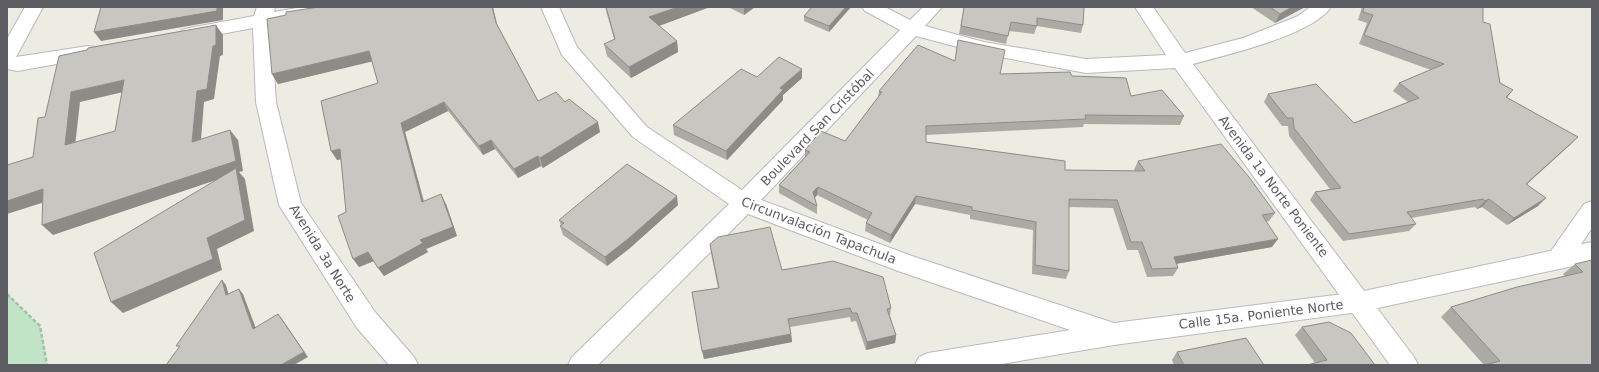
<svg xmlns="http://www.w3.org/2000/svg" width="1599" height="372" font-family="'DejaVu Sans',sans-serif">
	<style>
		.green { fill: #c1e3c6 }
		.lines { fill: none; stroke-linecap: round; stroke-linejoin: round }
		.street-casing { stroke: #b8b9be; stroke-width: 2 }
		.secondary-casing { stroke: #b8bac0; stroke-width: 2 }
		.path { stroke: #9bc3ac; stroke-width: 2.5; stroke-dasharray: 4 2; stroke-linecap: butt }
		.street { fill: #fff; fill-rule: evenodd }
		.secondary { fill: #fff; fill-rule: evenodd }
		.wall { fill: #acaaa5 }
		.shaded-wall { fill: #8c8b86 }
		.building { fill: #c8c6c0; stroke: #8c8b86; fill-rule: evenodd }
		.labels { text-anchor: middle; stroke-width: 3.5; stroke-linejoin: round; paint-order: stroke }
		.street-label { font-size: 13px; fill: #5b5d63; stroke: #fff }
	</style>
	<rect width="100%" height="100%" fill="#edece3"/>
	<path class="green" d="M 7,294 L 40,326 L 47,365 L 7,365 Z"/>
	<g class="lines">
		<g class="street-casing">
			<g id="street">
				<path d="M 25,7 L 43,7 L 16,57 L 88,46 L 95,47 L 98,52 L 95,57 L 18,71 L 7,69 L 7,39 Z"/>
				<path d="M 257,7 L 275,7 L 274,12 L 303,7 L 344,7 L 341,11 L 335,13 L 271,25 L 276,102 L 301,203 L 375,312 L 414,357 L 418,365 L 389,365 L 357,328 L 279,205 L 256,102 L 253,28 L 189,40 L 182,38 L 180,34 L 182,30 L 189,28 L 254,16 Z"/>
				<path d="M 541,7 L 559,7 L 577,47 L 647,127 L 742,190 L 900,30 L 865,11 L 862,7 L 885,7 L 910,20 L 923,7 L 942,7 L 925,26 L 984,42 L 1086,59 L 1166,55 L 1135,7 L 1153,7 L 1185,53 L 1243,38 L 1298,16 L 1310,7 L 1331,7 C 1313,35 1226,55 1193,64 L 1414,357 L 1418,365 L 1390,365 L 1175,68 L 1086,73 L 984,54 L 916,36 L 761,200 L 912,256 L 1123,326 L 1127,334 L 1123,342 L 1114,345 L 898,271 L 748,214 L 598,365 L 568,365 L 572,357 L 729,204 L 633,137 L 562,55 Z"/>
				<path d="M 1592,201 L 1592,228 L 1567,265 L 1559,268 L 1551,265 L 1547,258 L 1551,251 L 1584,204 Z"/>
			</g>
		</g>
		<g class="secondary-casing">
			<path id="secondary" d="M 1592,242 L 1592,262 L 1359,312 L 1114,345 L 996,365 L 915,365 L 919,357 L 928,353 L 1114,323 L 1359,292 Z"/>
		</g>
		<path class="path" d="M 7,294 L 40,326 L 47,365"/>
		<use href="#street" class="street"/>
		<use href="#secondary" class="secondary"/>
	</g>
	<g class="wall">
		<path d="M 605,7 L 710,7 L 658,26 L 677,41 L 678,52 L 631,78 L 607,56 L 604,44 L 614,39 Z"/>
		<path d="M 728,7 L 755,7 L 744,15 Z"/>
		<path d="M 812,7 L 851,7 L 829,32 L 804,21 L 804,16 Z"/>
		<path d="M 964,7 L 1083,25 L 1081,33 L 1037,26 L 1034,34 L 1009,31 L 1006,44 L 959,34 Z"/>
		<path d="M 1251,7 L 1305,7 L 1275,23 Z"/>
		<path d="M 1362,7 L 1483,7 L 1483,22 L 1500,83 L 1513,90 L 1507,98 L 1578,137 L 1527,184 L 1538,206 L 1507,225 L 1482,207 L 1477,209 L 1475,207 L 1411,218 L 1416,224 L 1409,231 L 1343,241 L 1310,200 L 1315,192 L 1330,189 L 1289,136 L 1288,126 L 1282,126 L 1264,102 L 1268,94 L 1354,123 L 1408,102 L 1393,91 L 1399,83 L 1431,70 L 1359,44 L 1367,23 L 1358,20 Z"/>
		<path d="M 498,26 L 538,101 L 565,102 L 600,132 L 543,168 L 541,166 L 518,178 L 495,149 L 483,155 L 448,111 L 405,132 L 424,201 L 446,204 L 457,236 L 426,249 L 428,252 L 384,276 L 374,261 L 359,267 L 346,212 L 341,159 L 337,160 L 378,83 L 372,61 L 278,84 L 272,74 Z"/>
		<path d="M 954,61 L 1000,74 L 1072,76 L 1131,96 L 1184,116 L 1180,125 L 1084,124 L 1083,127 L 926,135 L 926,142 L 1065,170 L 1135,171 L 1134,170 L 1138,161 L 1275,213 L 1269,221 L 1266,222 L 1272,247 L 1176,264 L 1178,268 L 1173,276 L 1147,277 L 1138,250 L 1127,250 L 1113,208 L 1069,207 L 1069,271 L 1066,279 L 1032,274 L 1033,230 L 970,219 L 970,215 L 915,204 L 890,243 L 865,231 L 866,223 L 868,220 L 817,195 L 815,198 L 817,206 L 817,214 L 779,193 L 779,185 L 805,157 L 805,150 L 845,141 L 878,97 L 879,91 Z"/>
		<path d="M 757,77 L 802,78 L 783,95 L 783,100 L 727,160 L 674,135 L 673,125 Z"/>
		<path d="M 678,205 L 630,248 L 607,266 L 563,235 L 560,226 L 561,225 L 559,220 Z"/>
		<path d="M 710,244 L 891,308 L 890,316 L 896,335 L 895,343 L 866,350 L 856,321 L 851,322 L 850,317 L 790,327 L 791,334 L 792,342 L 704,359 L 692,292 L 718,288 L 711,253 Z"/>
		<path d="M 1592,260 L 1592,365 L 1484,365 L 1441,317 L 1451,307 L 1565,276 L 1563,274 L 1575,264 Z"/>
		<path d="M 1302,327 L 1375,365 L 1315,363 L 1295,335 Z"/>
		<path d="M 1177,352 L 1264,365 L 1174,365 L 1172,360 Z"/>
	</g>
	<g class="shaded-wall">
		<path d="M 217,7 L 223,7 L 223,20 L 101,41 L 94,32 Z"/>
		<path d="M 492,7 L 493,7 L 499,32 L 496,23 Z"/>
		<path d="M 678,7 L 710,7 L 651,29 L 649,17 Z"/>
		<path d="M 744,7 L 755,7 L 744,15 Z"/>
		<path d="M 846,7 L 851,7 L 829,32 L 829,26 Z"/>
		<path d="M 1292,7 L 1305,7 L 1275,23 L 1280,14 Z"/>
		<path d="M 216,25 L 223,35 L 223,55 L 220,56 L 214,99 L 204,102 L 200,152 L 192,142 L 197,91 Z"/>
		<path d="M 677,41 L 678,52 L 631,78 L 629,67 Z"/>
		<path d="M 369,51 L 374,61 L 278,84 L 272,74 Z"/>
		<path d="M 802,69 L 802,78 L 783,95 L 783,100 L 727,160 L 726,151 L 780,88 Z"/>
		<path d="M 124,80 L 132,90 L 80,102 L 74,155 L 65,145 L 71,92 Z"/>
		<path d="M 444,102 L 448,111 L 405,132 L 426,211 L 422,202 L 401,123 Z"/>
		<path d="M 598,122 L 600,132 L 543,168 L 540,158 Z"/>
		<path d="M 230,130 L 238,140 L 243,171 L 239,172 L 245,179 L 254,231 L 217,249 L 222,270 L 123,313 L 111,302 L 237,173 L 53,235 L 42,225 Z"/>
		<path d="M 1578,137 L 1570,145 L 1518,192 L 1526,184 Z"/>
		<path d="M 491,140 L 495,149 L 483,155 L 479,146 Z"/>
		<path d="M 340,149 L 346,158 L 337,160 L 331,151 Z"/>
		<path d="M 538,156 L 541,166 L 518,178 L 514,169 Z"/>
		<path d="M 818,187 L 817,195 L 813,200 L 813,192 Z"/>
		<path d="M 43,189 L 54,199 L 7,214 L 7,201 Z"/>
		<path d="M 441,194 L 446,204 L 457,236 L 426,249 L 428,252 L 384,276 L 378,268 Z"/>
		<path d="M 677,196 L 678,205 L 630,248 L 607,266 L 605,257 Z"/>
		<path d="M 916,196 L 915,204 L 890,243 L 891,235 Z"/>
		<path d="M 1546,198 L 1538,206 L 1507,225 L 1514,218 Z"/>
		<path d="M 1489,199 L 1482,207 L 1477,209 L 1485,201 Z"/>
		<path d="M 1278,239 L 1272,247 L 1169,265 L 1174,257 Z"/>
		<path d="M 368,252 L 374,261 L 359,267 L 353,259 Z"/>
		<path d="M 222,280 L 226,285 L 230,300 L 226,295 Z"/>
		<path d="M 239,289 L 243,294 L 258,334 L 253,329 Z"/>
		<path d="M 278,314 L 282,319 L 308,357 L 294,365 L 281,365 Z"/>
		<path d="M 791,334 L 792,342 L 704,359 L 702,351 Z"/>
		<path d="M 896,335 L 895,343 L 866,350 L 867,342 Z"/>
	</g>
	<g class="building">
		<path d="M 101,7 L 217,7 L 217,11 L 94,32 Z"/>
		<path d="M 319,7 L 492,7 L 496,23 L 538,101 L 556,92 L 565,102 L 569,99 L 598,122 L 540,158 L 538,156 L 514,169 L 491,140 L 479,146 L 444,102 L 401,123 L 422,202 L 441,194 L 453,227 L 420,240 L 423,243 L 378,268 L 368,252 L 353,259 L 338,216 L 346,212 L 340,149 L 331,151 L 321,101 L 378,83 L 369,51 L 272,74 L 267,19 L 286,15 L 286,12 Z"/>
		<path d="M 606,7 L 678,7 L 649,17 L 677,41 L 629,67 L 604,44 L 615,39 Z"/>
		<path d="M 812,7 L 846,7 L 829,26 L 804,16 Z"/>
		<path d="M 964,7 L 1084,7 L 1083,25 L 1037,18 L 1037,26 L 1011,22 L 1008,36 L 961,26 Z"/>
		<path d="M 1270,7 L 1292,7 L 1280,14 Z"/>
		<path d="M 1364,7 L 1483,7 L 1483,22 L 1490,24 L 1500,83 L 1513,90 L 1506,97 L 1578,137 L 1526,184 L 1546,198 L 1514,218 L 1489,199 L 1485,201 L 1483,199 L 1407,212 L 1416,224 L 1349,234 L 1315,192 L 1341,188 L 1294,128 L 1293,118 L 1287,118 L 1268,94 L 1316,84 L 1354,123 L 1419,98 L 1399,83 L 1444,64 L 1364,35 L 1373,15 L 1363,12 Z"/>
		<path d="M 216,25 L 216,45 L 213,46 L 207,89 L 197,91 L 192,142 L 230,130 L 236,161 L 42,225 L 43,189 L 7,201 L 7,165 L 33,157 L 38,118 L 45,117 L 59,56 L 87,50 L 88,48 ZM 124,80 L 115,131 L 65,145 L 71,92 Z"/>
		<path d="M 958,40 L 1005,50 L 1000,74 L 1070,72 L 1072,76 L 1126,78 L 1131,96 L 1162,90 L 1184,116 L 1085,115 L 1086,119 L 926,126 L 926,142 L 1065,161 L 1065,170 L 1145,171 L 1138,161 L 1221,144 L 1249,177 L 1275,213 L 1262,215 L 1278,239 L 1174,257 L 1178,268 L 1152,269 L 1142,242 L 1131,242 L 1117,200 L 1069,199 L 1069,271 L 1035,265 L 1036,222 L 972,210 L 972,207 L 916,196 L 891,235 L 866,223 L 872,213 L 818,187 L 813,192 L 817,206 L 779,185 L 810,152 L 805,150 L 821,131 L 845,141 L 882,92 L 879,91 L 918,45 L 955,61 Z"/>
		<path d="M 779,57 L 802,69 L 780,88 L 783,90 L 726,151 L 673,125 L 741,69 L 757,77 Z"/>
		<path d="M 627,164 L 677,196 L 628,239 L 605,257 L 560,226 L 564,223 L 559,220 Z"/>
		<path d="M 236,168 L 245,220 L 207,238 L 213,259 L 111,302 L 94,253 Z"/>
		<path d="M 770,227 L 782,270 L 833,261 L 883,277 L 891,308 L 887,309 L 896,335 L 867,342 L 857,313 L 852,313 L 850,308 L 788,319 L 791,334 L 702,351 L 692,292 L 719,288 L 710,244 L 718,237 Z"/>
		<path d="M 1592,260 L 1592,365 L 1485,365 L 1500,361 L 1451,307 L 1517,287 L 1583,272 L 1575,264 Z"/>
		<path d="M 222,280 L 226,295 L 239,289 L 253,329 L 278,314 L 304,352 L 281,365 L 166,365 L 180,346 L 176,346 Z"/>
		<path d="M 1329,322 L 1351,333 L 1375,365 L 1307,365 L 1327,360 L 1302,327 Z"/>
		<path d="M 1246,338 L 1264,365 L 1184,365 L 1177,352 Z"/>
	</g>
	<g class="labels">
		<g class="street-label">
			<text transform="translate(817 127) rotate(-46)" y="5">Boulevard San Cristóbal</text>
			<text transform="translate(1274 186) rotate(53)" y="5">Avenida 1a Norte Poniente</text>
			<text transform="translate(819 230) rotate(21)" y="5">Circunvalación Tapachula</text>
			<text transform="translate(323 253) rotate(58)" y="5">Avenida 3a Norte</text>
			<text transform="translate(1261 314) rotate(-7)" y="5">Calle 15a. Poniente Norte</text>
		</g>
	</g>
	<rect width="1599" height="372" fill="none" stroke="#5b5d63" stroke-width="16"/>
</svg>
